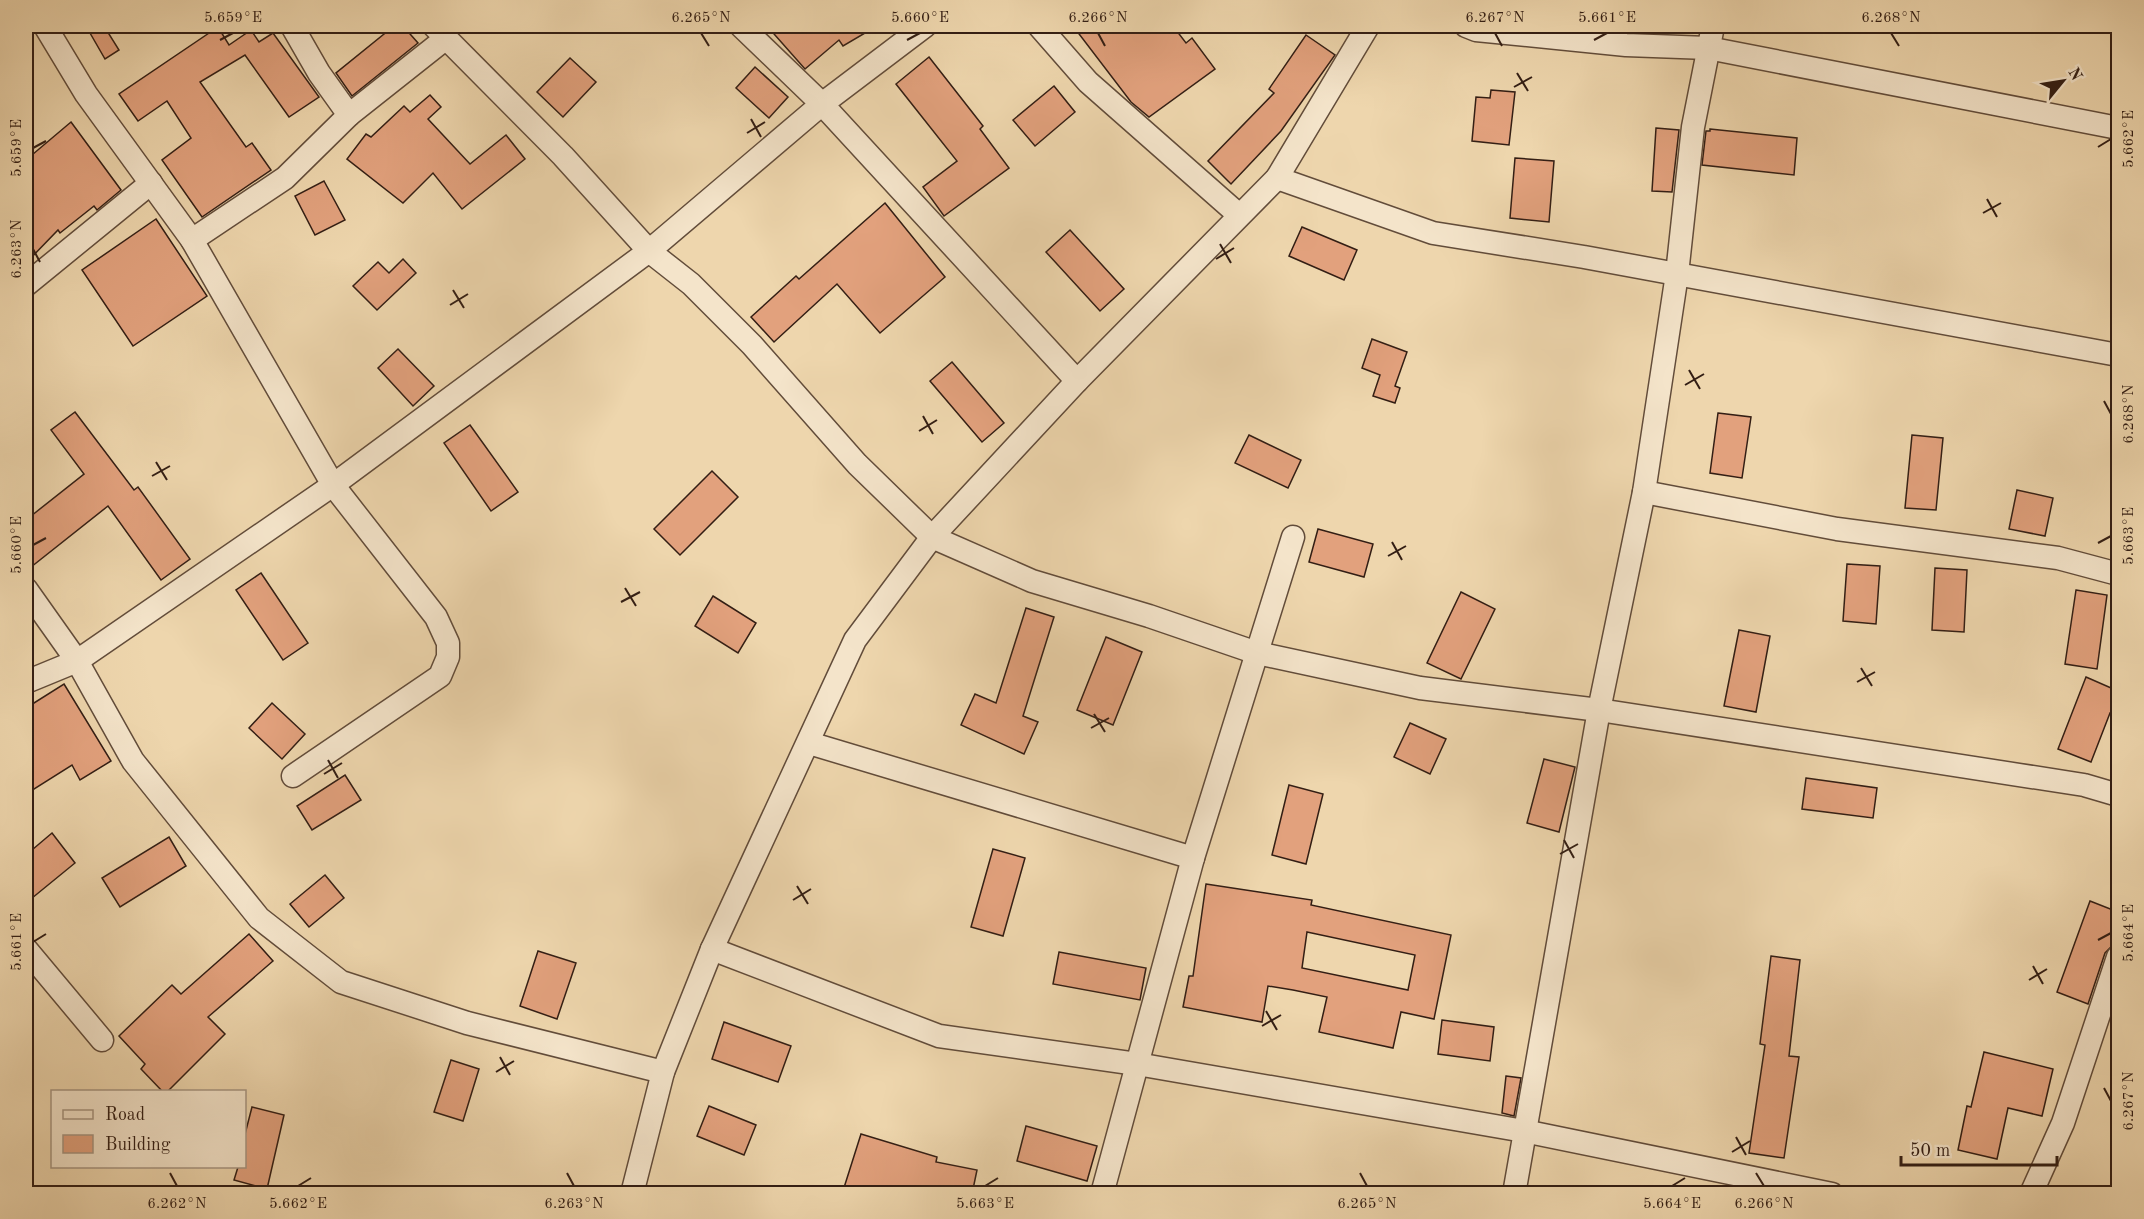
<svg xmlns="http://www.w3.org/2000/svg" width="2144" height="1219" font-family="'Old Standard TT',serif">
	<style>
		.building { fill: #e2a17d; stroke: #331e14; stroke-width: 1.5; fill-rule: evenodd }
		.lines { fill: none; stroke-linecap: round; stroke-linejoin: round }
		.street-casing { stroke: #624c3a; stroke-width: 25 }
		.street { stroke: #f4e4ca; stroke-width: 22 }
		.ticks { fill: none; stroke: #331e14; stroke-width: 2 }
		.neatline { fill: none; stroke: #331e14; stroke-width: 2 }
		.ticks-label { font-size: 15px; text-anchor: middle; fill: #331e14 }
	</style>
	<rect width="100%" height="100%" fill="#eed6ad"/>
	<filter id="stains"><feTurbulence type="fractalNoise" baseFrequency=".00333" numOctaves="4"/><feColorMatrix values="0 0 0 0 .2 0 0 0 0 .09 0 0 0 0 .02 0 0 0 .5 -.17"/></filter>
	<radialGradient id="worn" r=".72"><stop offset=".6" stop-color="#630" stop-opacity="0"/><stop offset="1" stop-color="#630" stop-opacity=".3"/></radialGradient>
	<g class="building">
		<path d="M 86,26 L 104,26 L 119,50 L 105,59 Z"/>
		<path d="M 394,26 L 403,26 L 418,43 L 352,96 L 336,73 Z"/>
		<path d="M 767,26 L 877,26 L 843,46 L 839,40 L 805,69 Z"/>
		<path d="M 1073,26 L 1173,26 L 1186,43 L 1192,38 L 1215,69 L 1149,117 L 1131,102 Z"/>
		<path d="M 218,27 L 229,45 L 251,30 L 259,42 L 273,33 L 319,97 L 289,117 L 245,55 L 200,82 L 246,147 L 252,143 L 271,170 L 202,217 L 162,160 L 191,138 L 167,101 L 138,121 L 119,94 Z"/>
		<path d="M 1306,35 L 1335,55 L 1281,131 L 1231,184 L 1208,161 L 1274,93 L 1269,89 Z"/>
		<path d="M 929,57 L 983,126 L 980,129 L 1009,168 L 944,216 L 923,187 L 957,161 L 896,84 Z"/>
		<path d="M 570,58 L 596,82 L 563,117 L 537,92 Z"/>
		<path d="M 755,67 L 788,97 L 769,118 L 736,88 Z"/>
		<path d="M 1054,86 L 1075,112 L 1035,146 L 1013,120 Z"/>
		<path d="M 1491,90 L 1515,92 L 1509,145 L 1472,141 L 1476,97 L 1490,98 Z"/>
		<path d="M 430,95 L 441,107 L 428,119 L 470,164 L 506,135 L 525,159 L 462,209 L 433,173 L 403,203 L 347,159 L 366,134 L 371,137 L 404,106 L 410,112 Z"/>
		<path d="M 71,122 L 121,190 L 97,210 L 94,206 L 60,233 L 58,230 L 26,263 L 26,160 Z"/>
		<path d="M 1656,128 L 1679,130 L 1672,192 L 1652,191 Z"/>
		<path d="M 1710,129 L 1797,138 L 1794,175 L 1702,165 L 1706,131 L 1710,131 Z"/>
		<path d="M 1515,158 L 1554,161 L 1549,222 L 1510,218 Z"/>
		<path d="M 324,181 L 345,220 L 315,235 L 295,196 Z"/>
		<path d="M 885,203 L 945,277 L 880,333 L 837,284 L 774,342 L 751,317 L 796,276 L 799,279 Z"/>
		<path d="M 156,219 L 207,296 L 133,346 L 82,270 Z"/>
		<path d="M 1302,227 L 1357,250 L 1344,280 L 1289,256 Z"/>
		<path d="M 1070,230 L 1124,289 L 1100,311 L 1046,252 Z"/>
		<path d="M 403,259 L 416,273 L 377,310 L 353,286 L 378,262 L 389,273 Z"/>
		<path d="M 1372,339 L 1407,352 L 1395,386 L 1400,388 L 1395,403 L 1373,396 L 1380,375 L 1362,368 Z"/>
		<path d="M 398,349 L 434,386 L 413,406 L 378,368 Z"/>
		<path d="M 952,362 L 1004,423 L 982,442 L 930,381 Z"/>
		<path d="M 75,412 L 134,490 L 138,487 L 190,559 L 161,580 L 108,506 L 26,571 L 26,520 L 84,474 L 51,430 Z"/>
		<path d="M 1718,413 L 1751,417 L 1742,478 L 1710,473 Z"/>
		<path d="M 470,425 L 518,492 L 491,511 L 444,443 Z"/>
		<path d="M 1249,435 L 1301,460 L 1288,488 L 1235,463 Z"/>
		<path d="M 1912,435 L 1943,438 L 1936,510 L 1905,508 Z"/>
		<path d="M 712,471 L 738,497 L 680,555 L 654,529 Z"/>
		<path d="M 2017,490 L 2053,498 L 2045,536 L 2009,529 Z"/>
		<path d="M 1318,529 L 1373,544 L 1364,577 L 1309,562 Z"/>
		<path d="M 1847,564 L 1880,566 L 1876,624 L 1843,621 Z"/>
		<path d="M 1935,568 L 1967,570 L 1964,632 L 1932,630 Z"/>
		<path d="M 261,573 L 308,643 L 283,660 L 236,590 Z"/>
		<path d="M 2076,590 L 2107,595 L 2097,669 L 2065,664 Z"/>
		<path d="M 1461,592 L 1495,609 L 1461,679 L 1427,663 Z"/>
		<path d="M 713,596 L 756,623 L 738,653 L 695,626 Z"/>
		<path d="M 1026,608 L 1054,617 L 1023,716 L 1038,722 L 1024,754 L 961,725 L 975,694 L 996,703 Z"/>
		<path d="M 1739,630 L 1770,636 L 1756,712 L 1724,706 Z"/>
		<path d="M 1106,637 L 1142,652 L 1113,725 L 1077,710 Z"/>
		<path d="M 2086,677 L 2118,691 L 2118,717 L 2110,713 L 2091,762 L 2058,749 Z"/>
		<path d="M 64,684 L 111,761 L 80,780 L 72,765 L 31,791 L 26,781 L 26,708 Z"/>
		<path d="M 272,703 L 305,734 L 282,759 L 249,728 Z"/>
		<path d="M 1410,723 L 1446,739 L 1430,774 L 1394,757 Z"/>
		<path d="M 1544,759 L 1575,767 L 1559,832 L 1527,823 Z"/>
		<path d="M 345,775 L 361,800 L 312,830 L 297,806 Z"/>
		<path d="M 1806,778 L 1877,788 L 1873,818 L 1802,809 Z"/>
		<path d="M 1289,785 L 1323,794 L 1306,864 L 1272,855 Z"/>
		<path d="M 52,833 L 75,863 L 26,903 L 26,855 Z"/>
		<path d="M 169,837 L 186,866 L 120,907 L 102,878 Z"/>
		<path d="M 993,849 L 1025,858 L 1003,936 L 971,927 Z"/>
		<path d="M 325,875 L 344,898 L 309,927 L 290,904 Z"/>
		<path d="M 1206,884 L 1312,900 L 1311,905 L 1451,935 L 1434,1019 L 1401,1012 L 1393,1048 L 1319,1032 L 1327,997 L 1293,990 L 1268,986 L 1262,1022 L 1183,1007 L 1189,976 L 1193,976 ZM 1307,932 L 1415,955 L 1408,990 L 1302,968 Z"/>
		<path d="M 2090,901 L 2118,912 L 2118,931 L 2114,944 L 2105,953 L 2088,1004 L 2057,992 Z"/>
		<path d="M 249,934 L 273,961 L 208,1017 L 225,1034 L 167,1092 L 163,1092 L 141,1069 L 145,1064 L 119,1036 L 172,985 L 181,994 Z"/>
		<path d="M 538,951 L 576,963 L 557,1019 L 520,1006 Z"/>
		<path d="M 1059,952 L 1146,968 L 1140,1000 L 1053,984 Z"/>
		<path d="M 1771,956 L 1800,960 L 1789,1056 L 1799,1057 L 1784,1158 L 1749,1153 L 1765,1045 L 1760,1044 Z"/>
		<path d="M 1442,1020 L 1494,1027 L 1490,1061 L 1438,1054 Z"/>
		<path d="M 724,1022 L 791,1046 L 778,1082 L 712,1059 Z"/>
		<path d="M 1984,1052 L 2053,1069 L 2042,1116 L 2008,1108 L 1997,1159 L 1958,1150 L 1967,1106 L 1971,1107 Z"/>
		<path d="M 451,1060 L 479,1069 L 463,1121 L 434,1112 Z"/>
		<path d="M 1506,1076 L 1521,1078 L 1514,1116 L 1502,1113 Z"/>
		<path d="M 709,1106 L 756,1125 L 744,1155 L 697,1136 Z"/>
		<path d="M 252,1107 L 284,1115 L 267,1189 L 234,1180 L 238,1167 L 244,1167 L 244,1138 Z"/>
		<path d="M 1026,1126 L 1097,1146 L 1087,1181 L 1017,1161 Z"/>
		<path d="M 861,1134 L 937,1157 L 936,1162 L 977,1170 L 972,1194 L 842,1194 Z"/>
	</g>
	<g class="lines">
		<g class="street-casing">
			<g id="street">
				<path d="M 45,26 L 86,94 L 192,240 L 333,485 L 436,617 L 448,643 L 448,657 L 440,676 L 293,776"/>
				<path d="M 434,26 L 563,156 L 649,251 L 691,284 L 752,345 L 857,464 L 932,537 L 1032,581 L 1149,616 L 1257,653 L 1420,688 L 1599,710 L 2084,785 L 2118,795"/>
				<path d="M 741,26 L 822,104 L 1077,381"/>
				<path d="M 1039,26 L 1088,82 L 1239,215"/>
				<path d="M 1466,26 L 1476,30 L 1626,45 L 1708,48 L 2118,128"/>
				<path d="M 349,115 L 445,39"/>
				<path d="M 1277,178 L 1433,233 L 1584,257 L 2118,355"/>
				<path d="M 192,240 L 285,178 L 349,115 L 319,73 L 292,26"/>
				<path d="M 26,285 L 151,183"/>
				<path d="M 1644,492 L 1837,529 L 2058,558 L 2118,574"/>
				<path d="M 26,589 L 77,661 L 133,761 L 259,918 L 341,982 L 467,1023 L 663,1072"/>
				<path d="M 26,682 L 77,661 L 333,485 L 649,251 L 822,104 L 925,26"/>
				<path d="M 809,743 L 1193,858"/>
				<path d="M 26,949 L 102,1040"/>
				<path d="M 712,949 L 939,1036 L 1137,1064 L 1524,1131 L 1832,1194"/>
				<path d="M 632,1194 L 663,1072 L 712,949 L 855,640 L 932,537 L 1077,381 L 1277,178 L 1368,26"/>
				<path d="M 1102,1194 L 1193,858 L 1293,537"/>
				<path d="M 1514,1194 L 1599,710 L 1644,492 L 1677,274 L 1693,127 L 1713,26"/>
				<path d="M 2031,1194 L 2063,1123 L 2118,957"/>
			</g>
		</g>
		<use href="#street" class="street"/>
	</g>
	<path class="ticks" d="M 701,33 L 709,46M 1098,33 L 1105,46M 1495,33 L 1502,46M 1891,33 L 1899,46M 220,40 L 233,33M 907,40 L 920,33M 1594,40 L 1607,33M 1517,73 L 1528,91M 1514,87 L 1532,77M 751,119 L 761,137M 747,133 L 765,122M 2098,147 L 2111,139M 33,148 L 46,141M 1987,199 L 1997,217M 1983,213 L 2001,203M 1220,244 L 1231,263M 33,249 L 40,262M 1216,259 L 1234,248M 453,290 L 464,308M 450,305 L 468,294M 1689,370 L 1700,389M 1685,385 L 1704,374M 2104,401 L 2111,414M 923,416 L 933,434M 919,431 L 937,420M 156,462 L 167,480M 152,476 L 170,466M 1392,542 L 1402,560M 2098,543 L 2111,536M 33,545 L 46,538M 1388,556 L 1406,546M 625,588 L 636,606M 621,602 L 640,592M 1861,668 L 1872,686M 1857,682 L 1875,672M 1094,714 L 1105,732M 1091,728 L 1109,718M 328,760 L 338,778M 324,774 L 342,763M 1564,840 L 1574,858M 1560,854 L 1578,844M 797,886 L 808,904M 793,900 L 811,889M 2098,940 L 2111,933M 33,942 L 46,934M 2033,966 L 2043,984M 2029,980 L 2047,969M 1266,1011 L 1277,1030M 1262,1026 L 1281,1015M 500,1057 L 510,1075M 496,1072 L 514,1061M 2104,1088 L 2111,1101M 1736,1137 L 1746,1155M 1732,1152 L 1750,1141M 170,1173 L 177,1186M 567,1173 L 574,1186M 1360,1173 L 1367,1186M 1756,1173 L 1764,1186M 298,1186 L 311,1178M 985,1186 L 998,1178M 1672,1186 L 1685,1178"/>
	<rect width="2144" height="1219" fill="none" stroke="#eed6ad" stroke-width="66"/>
	<rect x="51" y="1090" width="195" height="78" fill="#f4e4ca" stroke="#a79581" stroke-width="1.5"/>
	<rect x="63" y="1110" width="30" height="9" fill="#f4e4ca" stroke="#a79581" stroke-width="1.5"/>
	<text x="105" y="1120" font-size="18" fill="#331e14">Road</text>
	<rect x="63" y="1135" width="30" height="18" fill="#e2a17d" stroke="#a79581" stroke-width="1.5"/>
	<text x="105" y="1150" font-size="18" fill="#331e14">Building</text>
	<g transform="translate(2063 81) rotate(60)" stroke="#f4e4ca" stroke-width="4.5" paint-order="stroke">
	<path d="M0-4.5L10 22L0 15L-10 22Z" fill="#331e14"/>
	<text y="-9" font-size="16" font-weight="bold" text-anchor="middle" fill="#331e14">N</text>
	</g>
	<path d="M1901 1156v9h156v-9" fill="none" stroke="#331e14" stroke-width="3"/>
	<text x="1910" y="1156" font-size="18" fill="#331e14" stroke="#f4e4ca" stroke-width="4.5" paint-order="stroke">50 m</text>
	<rect x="33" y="33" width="2078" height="1153" class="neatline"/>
	<g class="ticks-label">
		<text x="233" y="22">5.659°E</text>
		<text x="701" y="22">6.265°N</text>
		<text x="920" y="22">5.660°E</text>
		<text x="1098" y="22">6.266°N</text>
		<text x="1495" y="22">6.267°N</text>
		<text x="1607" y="22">5.661°E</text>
		<text x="1891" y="22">6.268°N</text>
		<text transform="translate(2128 139) rotate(-90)" y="5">5.662°E</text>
		<text transform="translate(16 148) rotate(-90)" y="5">5.659°E</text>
		<text transform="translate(16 249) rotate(-90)" y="5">6.263°N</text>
		<text transform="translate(2128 414) rotate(-90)" y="5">6.268°N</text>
		<text transform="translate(2128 536) rotate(-90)" y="5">5.663°E</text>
		<text transform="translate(16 545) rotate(-90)" y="5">5.660°E</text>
		<text transform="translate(2128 933) rotate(-90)" y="5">5.664°E</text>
		<text transform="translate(16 942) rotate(-90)" y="5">5.661°E</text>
		<text transform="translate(2128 1101) rotate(-90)" y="5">6.267°N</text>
		<text x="177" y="1208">6.262°N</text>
		<text x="298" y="1208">5.662°E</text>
		<text x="574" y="1208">6.263°N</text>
		<text x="985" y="1208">5.663°E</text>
		<text x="1367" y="1208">6.265°N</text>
		<text x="1672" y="1208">5.664°E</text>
		<text x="1764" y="1208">6.266°N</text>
	</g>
	<rect width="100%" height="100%" filter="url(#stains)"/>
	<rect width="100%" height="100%" fill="url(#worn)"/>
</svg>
